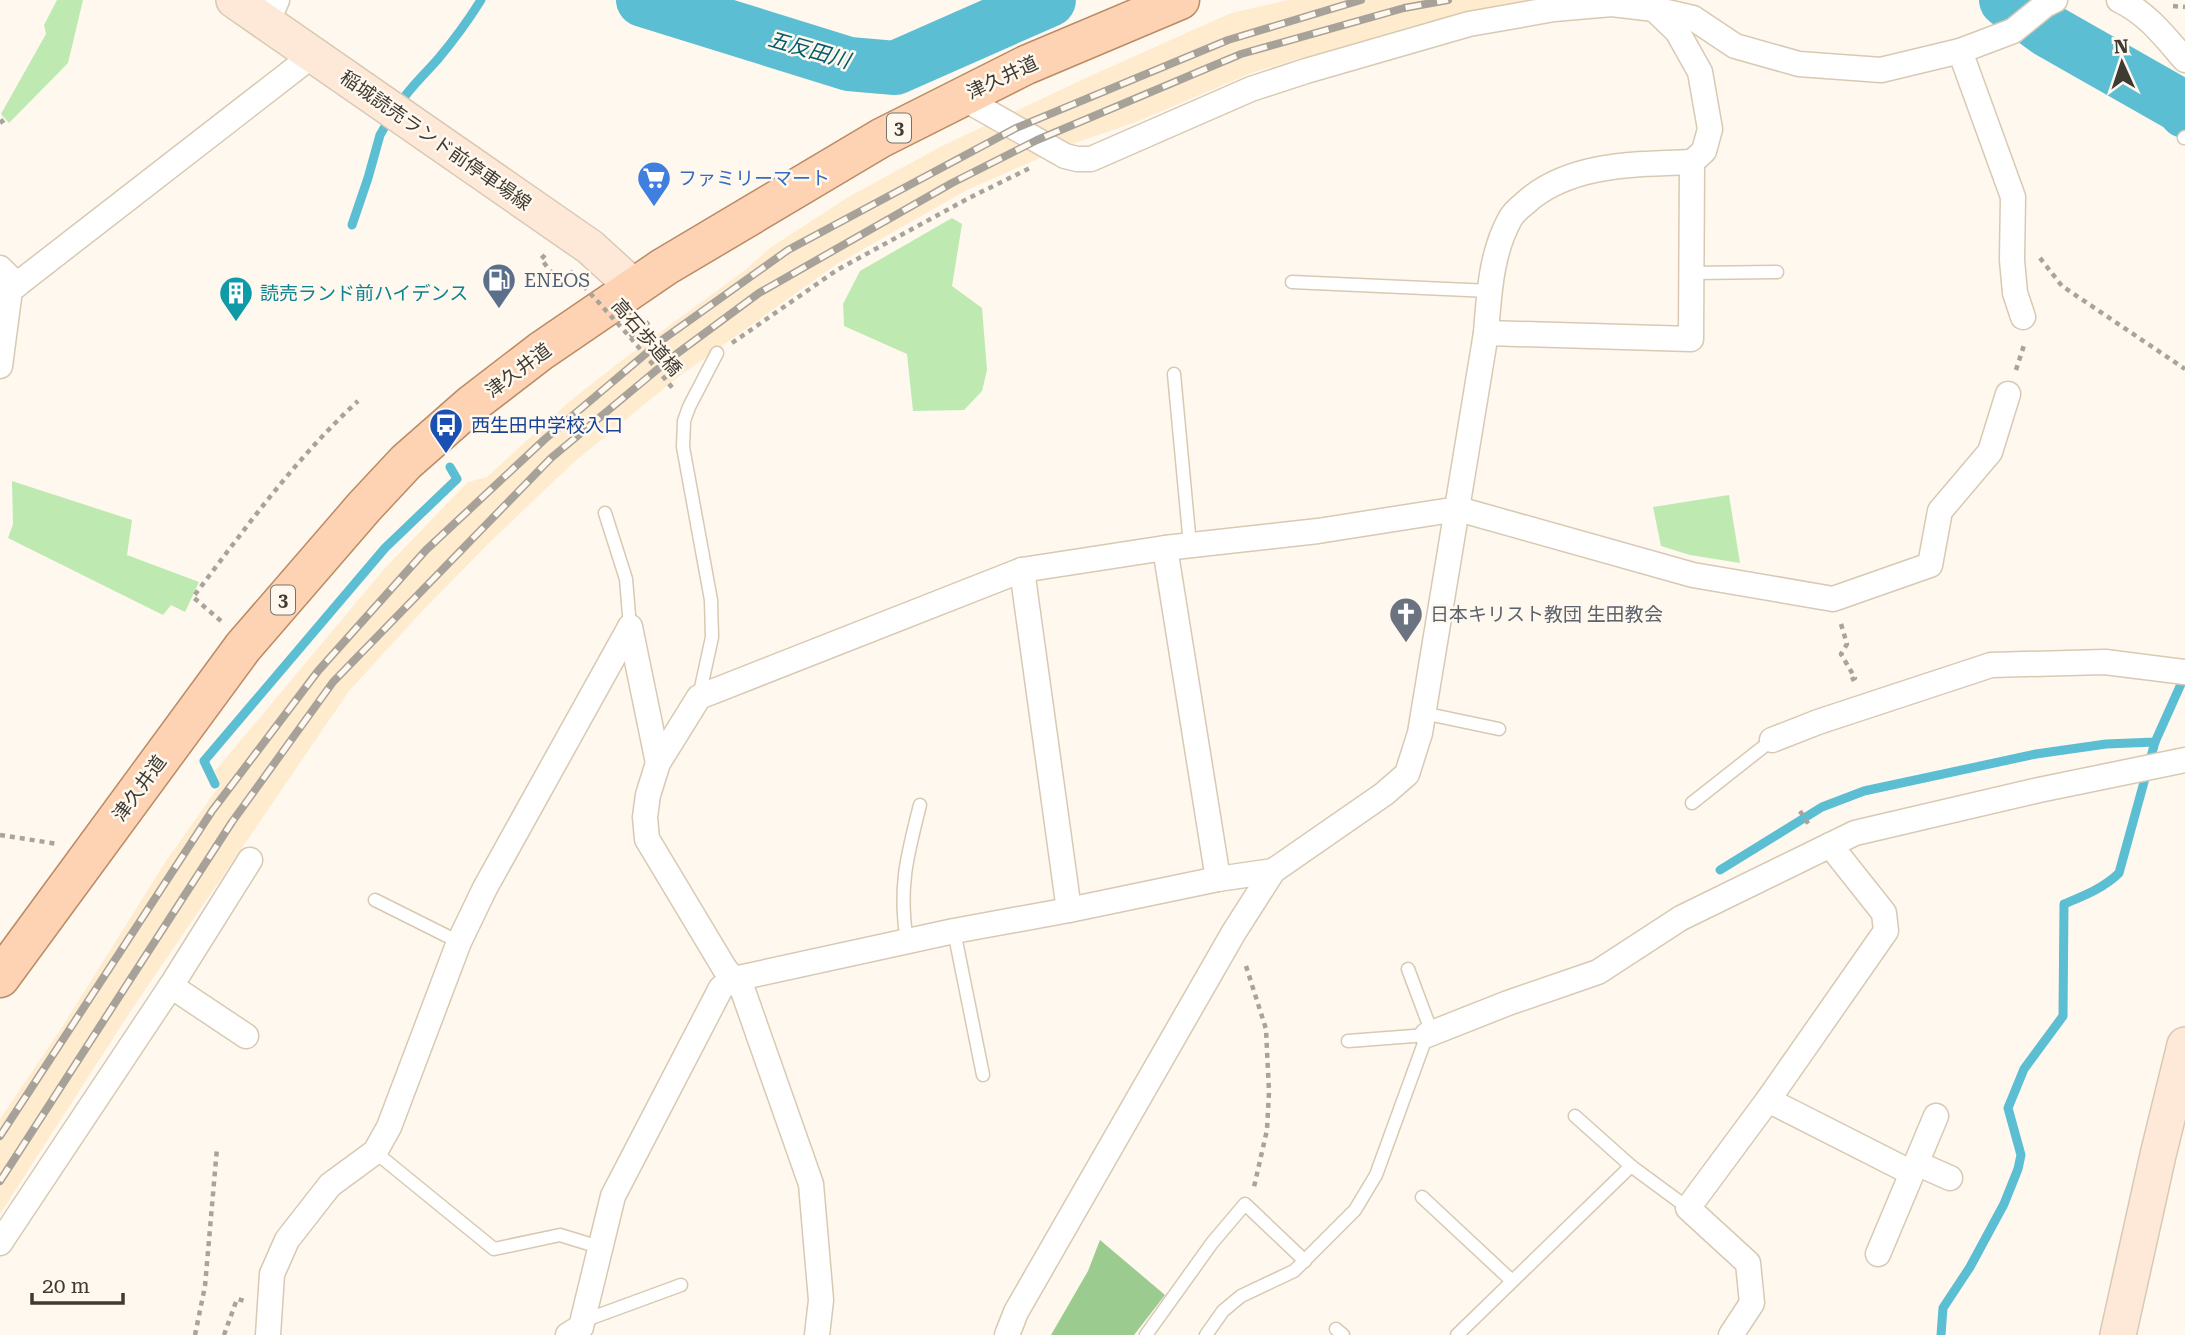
<svg xmlns="http://www.w3.org/2000/svg" width="2185" height="1335" font-family="'Roboto Serif','Noto Sans JP',serif">
	<style>
		.built { fill: #ffebce }
		.green { fill: #beeab2 }
		.forest { fill: #9ccb8f }
		.lines { fill: none; stroke-linecap: round; stroke-linejoin: round }
		.stream { stroke: #5bbed3; stroke-width: 9 }
		.river { stroke: #5bbed3; stroke-width: 54 }
		.lane-casing { stroke: #d8c9b3; stroke-width: 15 }
		.street-casing { stroke: #d8c9b3; stroke-width: 27 }
		.secondary-casing { stroke: #d8c9b3; stroke-width: 38 }
		.primary-casing { stroke: #ba8b65; stroke-width: 41 }
		.path { stroke: #a9a49b; stroke-width: 4.5; stroke-dasharray: 5 5; stroke-linecap: butt }
		.lane { stroke: #fff; stroke-width: 12 }
		.street { stroke: #fff; stroke-width: 24 }
		.secondary { stroke: #fee9d9; stroke-width: 35 }
		.primary { stroke: #fdd3b3; stroke-width: 38 }
		.rail-casing { stroke: #a7a299; stroke-width: 8 }
		.rail { stroke: #fef8ef; stroke-width: 5; stroke-dasharray: 16; stroke-linecap: butt }
		.path-bridge { stroke: #a9a49b; stroke-width: 4.5; stroke-dasharray: 5 5; stroke-linecap: butt }
		.labels { text-anchor: middle; stroke-width: 5; stroke-linejoin: round; paint-order: stroke }
		.shield { fill: #fef8ef; stroke: #79746b; stroke-width: 2 }
		.shield-label { font-size: 18px; font-weight: bold; fill: #403b32 }
		.street-label { font-size: 19px; fill: #403b32; stroke: #fef8ef }
		.shop-label { font-size: 19px; fill: #366cbe; stroke: #fef8ef; text-anchor: start }
		.service-label { font-size: 19px; fill: #4e5e75; stroke: #fef8ef; text-anchor: start }
		.culture-label { font-size: 19px; fill: #0d838f; stroke: #fef8ef; text-anchor: start }
		.transit-label { font-size: 19px; fill: #164399; stroke: #fef8ef; text-anchor: start }
		.worship-label { font-size: 19px; fill: #5b616d; stroke: #fef8ef; text-anchor: start }
		.water-label { font-size: 21px; font-style: italic; fill: #065d6c; stroke: #fef8ef }
	</style>
	<rect width="100%" height="100%" fill="#fef8ef"/>
	<path class="built" d="M 1288,0 L 1546,0 L 1410,27 L 1254,72 L 1136,122 L 1069,145 L 967,190 L 837,264 L 674,380 L 574,462 L 491,541 L 424,609 L 349,691 L 132,1009 L 0,1214 L 0,1119 L 59,1032 L 166,861 L 220,785 L 215,771 L 386,567 L 468,482 L 487,477 L 570,401 L 625,358 L 744,271 L 770,248 L 845,199 L 940,147 L 1088,77 L 1231,13 Z"/>
	<g class="green">
		<path d="M 57,0 L 83,0 L 68,63 L 9,123 L 1,114 L 46,34 L 44,25 Z"/>
		<path d="M 952,218 L 962,224 L 952,286 L 982,308 L 987,370 L 982,391 L 964,410 L 913,411 L 907,354 L 844,326 L 843,304 L 860,271 Z"/>
		<path d="M 12,481 L 132,520 L 127,555 L 199,582 L 185,612 L 171,605 L 163,615 L 8,538 L 13,524 Z"/>
		<path d="M 1729,495 L 1740,563 L 1690,555 L 1661,546 L 1653,507 Z"/>
	</g>
	<path class="forest" d="M 1100,1240 L 1165,1295 L 1134,1335 L 1051,1335 L 1088,1271 Z"/>
	<g class="lines">
		<g class="stream">
			<path d="M 398,106 C 409,88 424,75 438,59 C 454,40 468,21 481,0"/>
			<path d="M 352,225 L 368,178 L 380,135 L 390,118"/>
			<path d="M 215,784 L 204,761 L 385,548 L 457,479 L 450,467"/>
			<path d="M 1720,870 L 1822,807 L 1864,791 L 2036,754 L 2106,744 L 2155,742 L 2185,675"/>
			<path d="M 1941,1335 L 1943,1308 L 1970,1267 L 2004,1204 L 2018,1169 L 2021,1155 L 2008,1108 L 2024,1069 L 2063,1016 L 2064,904 C 2083,896 2104,888 2119,873 L 2155,742"/>
		</g>
		<g class="river">
			<path d="M 643,0 L 849,64 L 895,68 L 1049,0"/>
			<path d="M 2006,0 L 2049,31 L 2181,106 L 2185,111"/>
		</g>
		<g class="lane-casing">
			<g id="lane">
				<path d="M 2184,138 L 2185,137"/>
				<path d="M 1691,273 L 1777,272"/>
				<path d="M 1292,282 L 1490,291"/>
				<path d="M 1174,374 L 1190,545"/>
				<path d="M 605,513 L 626,579 L 630,627"/>
				<path d="M 699,697 L 712,637 L 711,600 L 683,447 L 684,421 L 689,407 L 717,353"/>
				<path d="M 1423,713 L 1499,729"/>
				<path d="M 1692,803 L 1772,740"/>
				<path d="M 375,900 L 459,942"/>
				<path d="M 954,931 L 983,1075"/>
				<path d="M 907,941 C 898,889 907,856 920,805"/>
				<path d="M 1408,969 L 1432,1033"/>
				<path d="M 1575,1116 L 1631,1166"/>
				<path d="M 375,1152 L 494,1249 L 560,1235 L 599,1247"/>
				<path d="M 1422,1197 L 1511,1280"/>
				<path d="M 583,1321 L 681,1285"/>
				<path d="M 1336,1329 L 1343,1335"/>
				<path d="M 1146,1335 L 1212,1243 L 1245,1204 L 1305,1261"/>
				<path d="M 1206,1335 L 1223,1311 L 1241,1296 L 1294,1271 L 1355,1210 L 1376,1175 L 1427,1035 L 1348,1041"/>
				<path d="M 1457,1335 L 1631,1166 L 1688,1208"/>
			</g>
		</g>
		<g class="street-casing">
			<g id="street">
				<path d="M 2119,0 C 2147,13 2165,37 2185,60"/>
				<path d="M 267,23 L 277,0"/>
				<path d="M 1960,51 L 2013,197 L 2012,260 L 2015,293 L 2023,317"/>
				<path d="M 961,97 L 1065,156 L 1077,159 L 1091,159 L 1251,89 L 1306,71 L 1469,24 L 1554,9 L 1612,4 L 1654,9 L 1693,18 L 1735,46 L 1799,64 L 1881,70 L 1960,51 L 2013,31 L 2045,5 L 2055,0"/>
				<path d="M 0,268 L 17,285"/>
				<path d="M 0,293 L 10,290 L 313,55"/>
				<path d="M 1486,333 L 1691,339 L 1692,162"/>
				<path d="M 0,366 L 10,290"/>
				<path d="M 1165,548 L 1218,879"/>
				<path d="M 1022,570 L 1069,910"/>
				<path d="M 630,627 L 658,763"/>
				<path d="M 1772,740 L 1818,722 L 1991,665 L 2105,662 L 2185,672"/>
				<path d="M 171,986 L 246,1036"/>
				<path d="M 1427,1035 L 1508,1003 L 1598,972 L 1681,918 L 1855,833 L 2039,790 L 2185,760"/>
				<path d="M 1768,1100 L 1912,1173"/>
				<path d="M 1916,1163 L 1950,1178"/>
				<path d="M 0,1243 L 171,986 L 250,860"/>
				<path d="M 1878,1254 L 1936,1116"/>
				<path d="M 268,1335 L 272,1274 L 287,1240 L 330,1185 L 375,1152 L 389,1127 L 459,942 L 485,888 L 630,627"/>
				<path d="M 568,1335 L 581,1327 L 613,1196 L 721,988 L 734,979 L 954,931 L 1069,910 L 1218,879 L 1273,871"/>
				<path d="M 817,1335 L 821,1300 L 811,1184 L 742,988 L 725,969 L 647,839 L 645,817 L 648,795 L 658,763 L 699,697 L 1022,570 L 1165,548 L 1318,531 L 1458,509 L 1693,575 L 1833,599 L 1930,565 L 1940,511 L 1990,452 L 2008,394"/>
				<path d="M 1007,1335 L 1016,1312 L 1234,932 L 1273,871 L 1384,794 L 1407,774 L 1420,733 L 1486,333 C 1489,295 1491,253 1510,219 C 1513,213 1519,208 1524,204 C 1568,163 1636,164 1692,162 L 1704,151 L 1710,129 L 1700,72 L 1677,31 L 1654,9"/>
				<path d="M 1731,1335 L 1752,1303 L 1748,1263 L 1688,1208 L 1768,1100 L 1886,931 L 1884,913 L 1830,845"/>
			</g>
		</g>
		<g class="secondary-casing">
			<g id="secondary">
				<path d="M 234,0 L 590,247 L 634,287"/>
				<path d="M 2118,1335 L 2158,1155 L 2185,1045"/>
			</g>
		</g>
		<g class="primary-casing">
			<path id="primary" d="M 0,978 L 243,647 L 364,507 L 406,462 L 472,404 L 541,351 L 664,267 L 881,138 L 1026,65 L 1180,0"/>
		</g>
		<g class="path">
			<path d="M 2173,6 L 2185,7"/>
			<path d="M 0,123 L 5,119"/>
			<path d="M 545,255 L 541,259 L 559,282"/>
			<path d="M 2040,258 L 2062,286 L 2185,369"/>
			<path d="M 630,337 L 649,322"/>
			<path d="M 732,343 L 837,270 L 969,198 L 1032,167"/>
			<path d="M 2016,370 L 2025,342"/>
			<path d="M 221,621 L 193,597 C 245,529 294,460 358,401"/>
			<path d="M 1841,624 L 1847,644 L 1841,654 L 1855,678 L 1851,680"/>
			<path d="M 1800,811 L 1809,825"/>
			<path d="M 0,835 L 58,844"/>
			<path d="M 1246,966 L 1266,1029 L 1269,1092 L 1267,1130 L 1254,1187"/>
			<path d="M 195,1335 L 205,1286 L 217,1148"/>
			<path d="M 224,1335 L 237,1299 L 245,1301"/>
		</g>
		<use href="#lane" class="lane"/>
		<use href="#street" class="street"/>
		<use href="#secondary" class="secondary"/>
		<use href="#primary" class="primary"/>
		<g class="rail-casing">
			<g id="rail">
				<path d="M 0,1136 L 212,811 L 318,671 L 426,550 L 545,439 L 662,340 L 788,250 L 1016,128 L 1228,40 L 1361,0"/>
				<path d="M 0,1181 L 232,822 L 333,682 L 551,458 L 671,358 L 759,293 L 952,183 L 1037,140 L 1241,54 L 1404,8 L 1448,0"/>
			</g>
		</g>
		<use href="#rail" class="rail"/>
		<path class="path-bridge" d="M 570,271 L 630,337 L 675,391"/>
	</g>
	<defs>
		<g id="supermarket-pin" transform="scale(1.75)"><path d="M0 17L-7.5 6A9.5 9.5 0 1 1 7.5 6Z" fill="#3f7fe0" stroke="#fef8ef"/><path d="M-6-5.5h2.5l.6 2H6L4.5 2H-2.5L-4.4-4H-6ZM-1.5 3.2a1.3 1.3 0 1 0 .1 0ZM3 3.2a1.3 1.3 0 1 0 .1 0Z" fill="#fff"/></g>
		<g id="fuel-pin" transform="scale(1.75)"><path d="M0 17L-7.5 6A9.5 9.5 0 1 1 7.5 6Z" fill="#5c6f8a" stroke="#fef8ef"/><path d="M-5.5-6h7V0h2V4h1.3V-2.5L3-4.5l.8-.8L6-3V5H2.5V1h-1V6h-7ZM-4.2-4.7v3.2H.2V-4.7Z" fill="#fff"/></g>
		<g id="building-pin" transform="scale(1.75)"><path d="M0 17L-7.5 6A9.5 9.5 0 1 1 7.5 6Z" fill="#0f9aa8" stroke="#fef8ef"/><path d="M-4-6H4V6H1V3H-1V6H-4ZM-2.5-4.3h1.7v1.8h-1.7ZM.8-4.3h1.7v1.8H.8ZM-2.5-1h1.7V.8h-1.7ZM.8-1h1.7V.8H.8Z" fill="#fff"/></g>
		<g id="bus-pin" transform="scale(1.75)"><path d="M0 17L-7.5 6A9.5 9.5 0 1 1 7.5 6Z" fill="#1a4fb4" stroke="#fef8ef"/><path d="M-5-6H5V4H4V6H2V4H-2V6H-4V4H-5ZM-3.5-4V0h7V-4ZM-3.5 1.2v1.5H-2V1.2ZM2 1.2v1.5H3.5V1.2Z" fill="#fff"/></g>
		<g id="church-pin" transform="scale(1.75)"><path d="M0 17L-7.5 6A9.5 9.5 0 1 1 7.5 6Z" fill="#6b7280" stroke="#fef8ef"/><path d="M-1.2-6h2.4v3.5h3.3v2.4h-3.3V6h-2.4V-.1h-3.3v-2.4h3.3Z" fill="#fff"/></g>
	</defs>
	<g fill-rule="evenodd">
		<use href="#supermarket-pin" x="654" y="178"/>
		<use href="#fuel-pin" x="499" y="280"/>
		<use href="#building-pin" x="236" y="293"/>
		<use href="#bus-pin" x="446" y="425"/>
		<use href="#church-pin" x="1406" y="614"/>
	</g>
	<g class="labels">
		<g class="shield">
			<rect x="887" y="113.5" width="24" height="29" rx="5"/>
			<rect x="271" y="585.5" width="24" height="29" rx="5"/>
		</g>
		<g class="shield-label">
			<text x="899" y="134">3</text>
			<text x="283" y="606">3</text>
		</g>
		<g class="street-label">
			<text transform="translate(1002 77) rotate(-25)" y="7">津久井道</text>
			<text transform="translate(436 140) rotate(35)" y="7">稲城読売ランド前停車場線</text>
			<text transform="translate(647 337) rotate(49)" y="7">高石歩道橋</text>
			<text transform="translate(518 370) rotate(-37)" y="7">津久井道</text>
			<text transform="translate(139 788) rotate(-54)" y="7">津久井道</text>
		</g>
		<g class="shop-label">
			<text x="678" y="185">ファミリーマート</text>
		</g>
		<g class="service-label">
			<text x="524" y="287">ENEOS</text>
		</g>
		<g class="culture-label">
			<text x="260" y="300">読売ランド前ハイデンス</text>
		</g>
		<g class="transit-label">
			<text x="471" y="432">西生田中学校入口</text>
		</g>
		<g class="worship-label">
			<text x="1430" y="621">日本キリスト教団 生田教会</text>
		</g>
		<g class="water-label">
			<text transform="translate(809 50) rotate(16)" y="7">五反田川</text>
		</g>
	</g>
	<g transform="translate(2122 63) rotate(357)" stroke="#fef8ef" stroke-width="5" paint-order="stroke">
	<path d="M0-5L12 26L0 18L-12 26Z" fill="#403b32"/>
	<text y="-10" font-size="19" font-weight="bold" text-anchor="middle" fill="#403b32">N</text>
	</g>
	<path d="M32 1293v10h91v-10" fill="none" stroke="#403b32" stroke-width="3.5"/>
	<text x="42" y="1293" font-size="21" fill="#403b32" stroke="#fef8ef" stroke-width="5" paint-order="stroke">20 m</text>
</svg>
